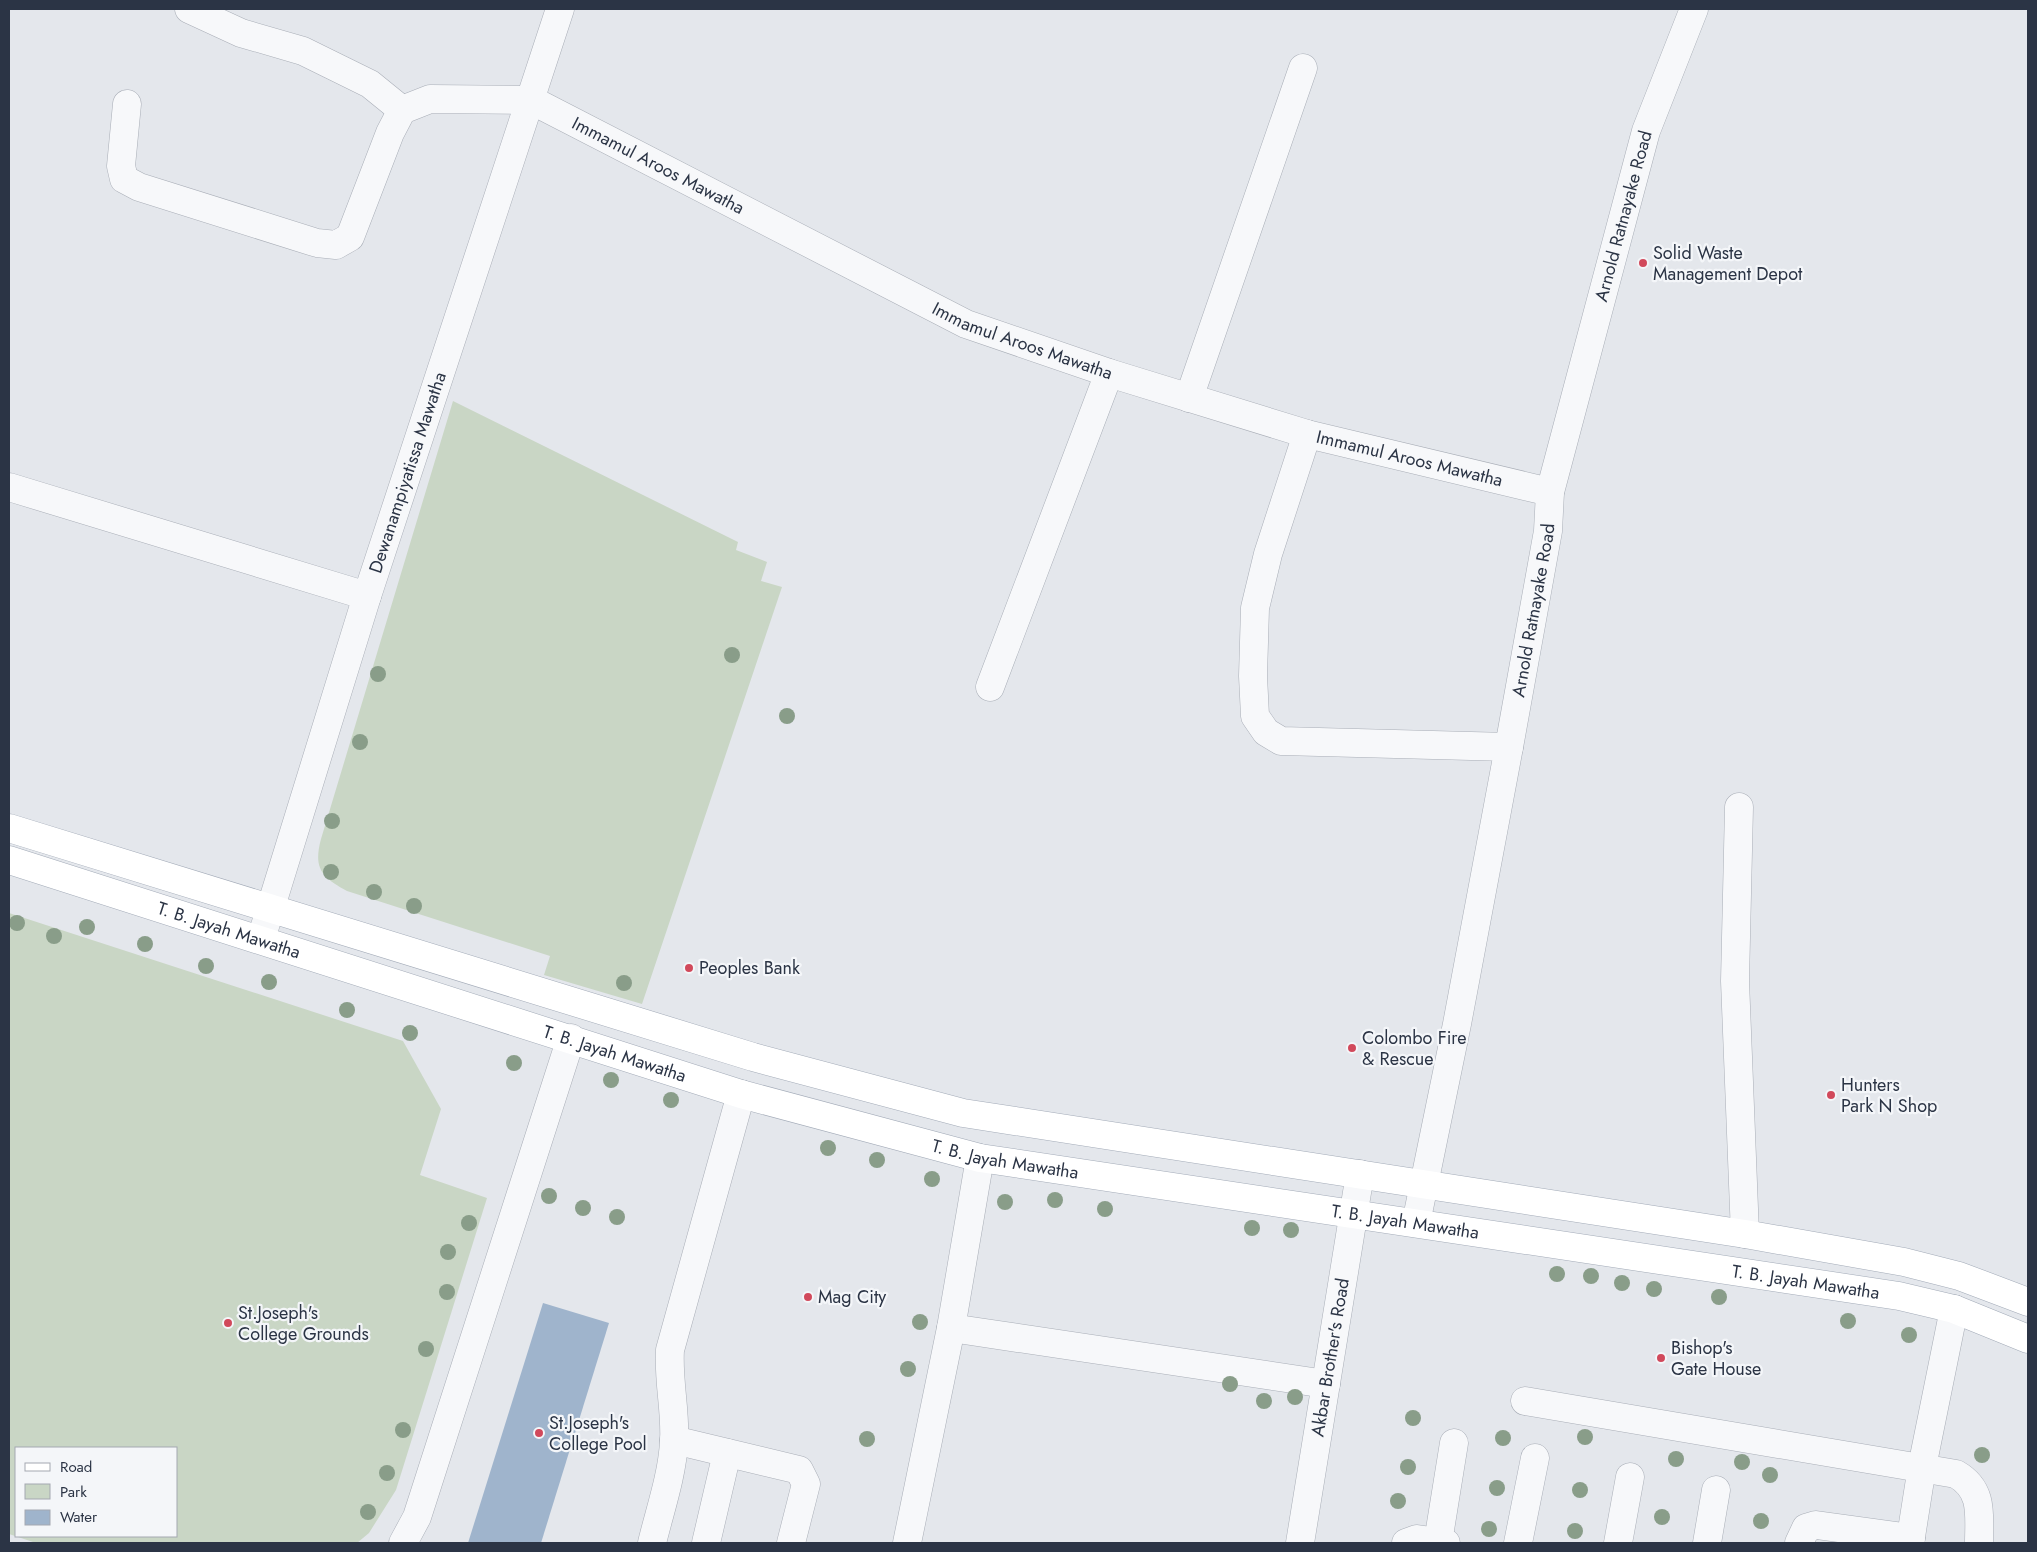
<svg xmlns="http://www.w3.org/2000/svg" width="2037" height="1552" font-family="Jost,sans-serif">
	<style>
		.green { fill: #c9d6c5; fill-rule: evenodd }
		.water { fill: #9fb4cc }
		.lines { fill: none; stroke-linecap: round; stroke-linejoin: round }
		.minor-casing { stroke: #a9aeb7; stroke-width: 29 }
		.major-casing { stroke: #a3abb8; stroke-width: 29 }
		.minor { stroke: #f7f8fa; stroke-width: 28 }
		.major { stroke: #fff; stroke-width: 28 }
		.tree { fill: #899d89 }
		.poi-dot { fill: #d1495b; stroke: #f4f6f9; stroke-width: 2 }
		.labels { text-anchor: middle; stroke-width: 4.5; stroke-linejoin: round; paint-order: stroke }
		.street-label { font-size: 18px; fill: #2b3445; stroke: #f4f6f9 }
		.poi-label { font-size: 18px; fill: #2b3445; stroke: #f4f6f9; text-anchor: start }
	</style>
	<rect width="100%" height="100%" fill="#e4e7ec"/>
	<g class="green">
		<path d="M 453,401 L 738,542 L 736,550 L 767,562 L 761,581 L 782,587 L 642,1004 L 544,975 L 550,956 L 347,891 C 322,877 313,869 321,839 Z"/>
		<path d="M 9,913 L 403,1041 L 441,1109 L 420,1175 L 487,1198 L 396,1490 L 369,1533 L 357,1543 L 36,1543 L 9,1534 ZM 16,1448 L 176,1448 L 176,1536 L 16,1536 Z"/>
	</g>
	<path class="water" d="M 543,1303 L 609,1323 L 541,1543 L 468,1543 Z"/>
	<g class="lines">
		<g class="minor-casing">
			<g id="minor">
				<path d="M 189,9 L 241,33 L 303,51 L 370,84 L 402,110"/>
				<path id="s1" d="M 127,104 L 121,166 L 124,179 L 139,187 L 317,243 L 336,245 L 350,237 L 390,133 L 402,110 L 430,99 L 531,100 L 966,324 L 1109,373 L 1307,434 L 1550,492"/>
				<path d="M 1189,398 L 1303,68"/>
				<path d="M 1307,434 L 1268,554 L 1255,608 L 1253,676 L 1255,716 L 1266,732 L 1281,741 L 1509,747"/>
				<path d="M 9,487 L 367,596"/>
				<path d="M 990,687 L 1109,373"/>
				<path d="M 1739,807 L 1735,981 L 1745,1234"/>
				<path id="s2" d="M 261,939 L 367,596 L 560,9"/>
				<path id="s3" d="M 1416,1223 L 1457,1024 L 1509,747 L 1548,531 L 1550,492 L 1646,131 L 1694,9"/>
				<path d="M 951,1328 L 1326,1384"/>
				<path d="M 1525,1401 L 1956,1474 C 1984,1490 1979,1515 1979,1543"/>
				<path d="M 674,1440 L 799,1470 L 806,1484 L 791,1543"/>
				<path d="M 1438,1542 L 1454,1443"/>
				<path d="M 403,1543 L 417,1517 L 571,1038"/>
				<path d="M 652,1543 C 660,1510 672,1476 674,1442 C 676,1412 668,1381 670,1350 L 741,1094"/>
				<path d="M 706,1543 L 727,1453"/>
				<path d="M 907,1543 L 951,1328 L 980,1158"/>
				<path id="s4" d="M 1300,1543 L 1360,1174"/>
				<path d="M 1406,1543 L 1417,1539 L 1446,1543"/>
				<path d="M 1518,1543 L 1535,1458"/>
				<path d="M 1618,1543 L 1630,1477"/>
				<path d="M 1707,1543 L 1716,1490"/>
				<path d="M 1799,1543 L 1806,1528 L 1816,1525 L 1911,1538"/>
				<path d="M 1910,1543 L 1922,1467 L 1954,1309"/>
			</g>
		</g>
		<g class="major-casing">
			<g id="major">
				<path d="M 9,828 L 753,1057 L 963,1113 L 1745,1234 L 1904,1262 L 1959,1276 L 2028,1302"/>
				<path id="s5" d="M 9,860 L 741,1094 L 980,1158 L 1899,1296 L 1954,1309 L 2028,1339"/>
			</g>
		</g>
		<use href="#minor" class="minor"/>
		<use href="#major" class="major"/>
	</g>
	<g class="tree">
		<circle cx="732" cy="655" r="8"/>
		<circle cx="378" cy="674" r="8"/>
		<circle cx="787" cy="716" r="8"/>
		<circle cx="360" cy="742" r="8"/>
		<circle cx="332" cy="821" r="8"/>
		<circle cx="331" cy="872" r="8"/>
		<circle cx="374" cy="892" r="8"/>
		<circle cx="414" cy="906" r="8"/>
		<circle cx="17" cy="923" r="8"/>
		<circle cx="87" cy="927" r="8"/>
		<circle cx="54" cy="936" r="8"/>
		<circle cx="145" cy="944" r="8"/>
		<circle cx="206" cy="966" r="8"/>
		<circle cx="269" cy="982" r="8"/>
		<circle cx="624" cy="983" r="8"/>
		<circle cx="347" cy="1010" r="8"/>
		<circle cx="410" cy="1033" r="8"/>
		<circle cx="514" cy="1063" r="8"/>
		<circle cx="611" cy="1080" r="8"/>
		<circle cx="671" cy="1100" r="8"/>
		<circle cx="828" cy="1148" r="8"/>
		<circle cx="877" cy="1160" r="8"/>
		<circle cx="932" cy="1179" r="8"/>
		<circle cx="549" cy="1196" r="8"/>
		<circle cx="1055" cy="1200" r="8"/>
		<circle cx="1005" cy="1202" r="8"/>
		<circle cx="583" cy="1208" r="8"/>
		<circle cx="1105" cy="1209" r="8"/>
		<circle cx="617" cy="1217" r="8"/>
		<circle cx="469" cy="1223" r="8"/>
		<circle cx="1252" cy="1228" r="8"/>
		<circle cx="1291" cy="1230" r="8"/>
		<circle cx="448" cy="1252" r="8"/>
		<circle cx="1557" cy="1274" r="8"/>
		<circle cx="1591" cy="1276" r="8"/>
		<circle cx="1622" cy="1283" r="8"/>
		<circle cx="1654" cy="1289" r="8"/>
		<circle cx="447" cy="1292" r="8"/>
		<circle cx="1719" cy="1297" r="8"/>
		<circle cx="1848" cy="1321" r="8"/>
		<circle cx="920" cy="1322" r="8"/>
		<circle cx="1909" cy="1335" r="8"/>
		<circle cx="426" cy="1349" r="8"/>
		<circle cx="908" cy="1369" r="8"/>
		<circle cx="1230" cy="1384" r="8"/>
		<circle cx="1295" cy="1397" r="8"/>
		<circle cx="1264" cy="1401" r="8"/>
		<circle cx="1413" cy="1418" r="8"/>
		<circle cx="403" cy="1430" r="8"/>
		<circle cx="1585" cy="1437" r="8"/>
		<circle cx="1503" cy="1438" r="8"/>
		<circle cx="867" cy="1439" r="8"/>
		<circle cx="1982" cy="1455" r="8"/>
		<circle cx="1676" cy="1459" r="8"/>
		<circle cx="1742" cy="1462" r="8"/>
		<circle cx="1408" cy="1467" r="8"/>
		<circle cx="387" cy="1473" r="8"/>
		<circle cx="1770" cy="1475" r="8"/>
		<circle cx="1497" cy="1488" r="8"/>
		<circle cx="1580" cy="1490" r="8"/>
		<circle cx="1398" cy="1501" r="8"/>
		<circle cx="368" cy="1512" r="8"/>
		<circle cx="1662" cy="1517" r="8"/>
		<circle cx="1761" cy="1521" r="8"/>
		<circle cx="1489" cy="1529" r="8"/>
		<circle cx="1575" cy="1531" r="8"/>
	</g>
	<g class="poi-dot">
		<circle cx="1643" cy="263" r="5"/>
		<circle cx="689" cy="968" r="5"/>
		<circle cx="1352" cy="1048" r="5"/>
		<circle cx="1831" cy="1095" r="5"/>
		<circle cx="808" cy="1297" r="5"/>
		<circle cx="228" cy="1323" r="5"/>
		<circle cx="1661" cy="1358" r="5"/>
		<circle cx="539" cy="1433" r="5"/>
	</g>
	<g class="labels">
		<g class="street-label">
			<text dy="6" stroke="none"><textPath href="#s1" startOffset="726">Immamul Aroos Mawatha</textPath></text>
			<text dy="6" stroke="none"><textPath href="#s3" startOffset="1029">Arnold Ratnayake Road</textPath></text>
			<text dy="6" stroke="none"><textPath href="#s1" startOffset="1131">Immamul Aroos Mawatha</textPath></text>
			<text dy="6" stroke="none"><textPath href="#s1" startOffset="1536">Immamul Aroos Mawatha</textPath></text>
			<text dy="6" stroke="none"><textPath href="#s2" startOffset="489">Dewanampiyatissa Mawatha</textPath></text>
			<text dy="6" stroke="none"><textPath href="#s3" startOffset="624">Arnold Ratnayake Road</textPath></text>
			<text dy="6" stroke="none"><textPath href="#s5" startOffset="231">T. B. Jayah Mawatha</textPath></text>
			<text dy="6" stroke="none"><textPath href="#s5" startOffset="636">T. B. Jayah Mawatha</textPath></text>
			<text dy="6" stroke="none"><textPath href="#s5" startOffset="1041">T. B. Jayah Mawatha</textPath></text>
			<text dy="6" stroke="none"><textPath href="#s5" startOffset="1446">T. B. Jayah Mawatha</textPath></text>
			<text dy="6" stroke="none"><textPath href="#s5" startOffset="1851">T. B. Jayah Mawatha</textPath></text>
			<text dy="6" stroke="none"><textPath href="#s4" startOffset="188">Akbar Brother's Road</textPath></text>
		</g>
		<g class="poi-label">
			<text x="1653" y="259">Solid Waste<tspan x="1653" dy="21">Management Depot</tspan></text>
			<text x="699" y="974">Peoples Bank</text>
			<text x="1362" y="1044">Colombo Fire<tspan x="1362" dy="21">&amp; Rescue</tspan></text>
			<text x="1841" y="1091">Hunters<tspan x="1841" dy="21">Park N Shop</tspan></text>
			<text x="818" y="1303">Mag City</text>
			<text x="238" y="1319">St.Joseph's<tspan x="238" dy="21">College Grounds</tspan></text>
			<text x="1671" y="1354">Bishop's<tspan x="1671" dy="21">Gate House</tspan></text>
			<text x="549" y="1429">St.Joseph's<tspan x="549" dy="21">College Pool</tspan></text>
		</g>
	</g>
	<rect width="2037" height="1552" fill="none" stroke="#2b3445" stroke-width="20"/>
	<rect x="15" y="1447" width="162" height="90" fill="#f4f6f9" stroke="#a4a8b1"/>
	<rect x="25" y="1463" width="25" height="8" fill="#ffffff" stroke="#a4a8b1"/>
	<text x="60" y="1472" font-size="15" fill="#2b3445">Road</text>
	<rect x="25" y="1484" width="25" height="15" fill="#c9d6c5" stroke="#a4a8b1"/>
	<text x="60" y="1497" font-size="15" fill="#2b3445">Park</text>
	<rect x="25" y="1510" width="25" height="15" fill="#9fb4cc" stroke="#a4a8b1"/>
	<text x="60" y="1522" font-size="15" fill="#2b3445">Water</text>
</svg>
